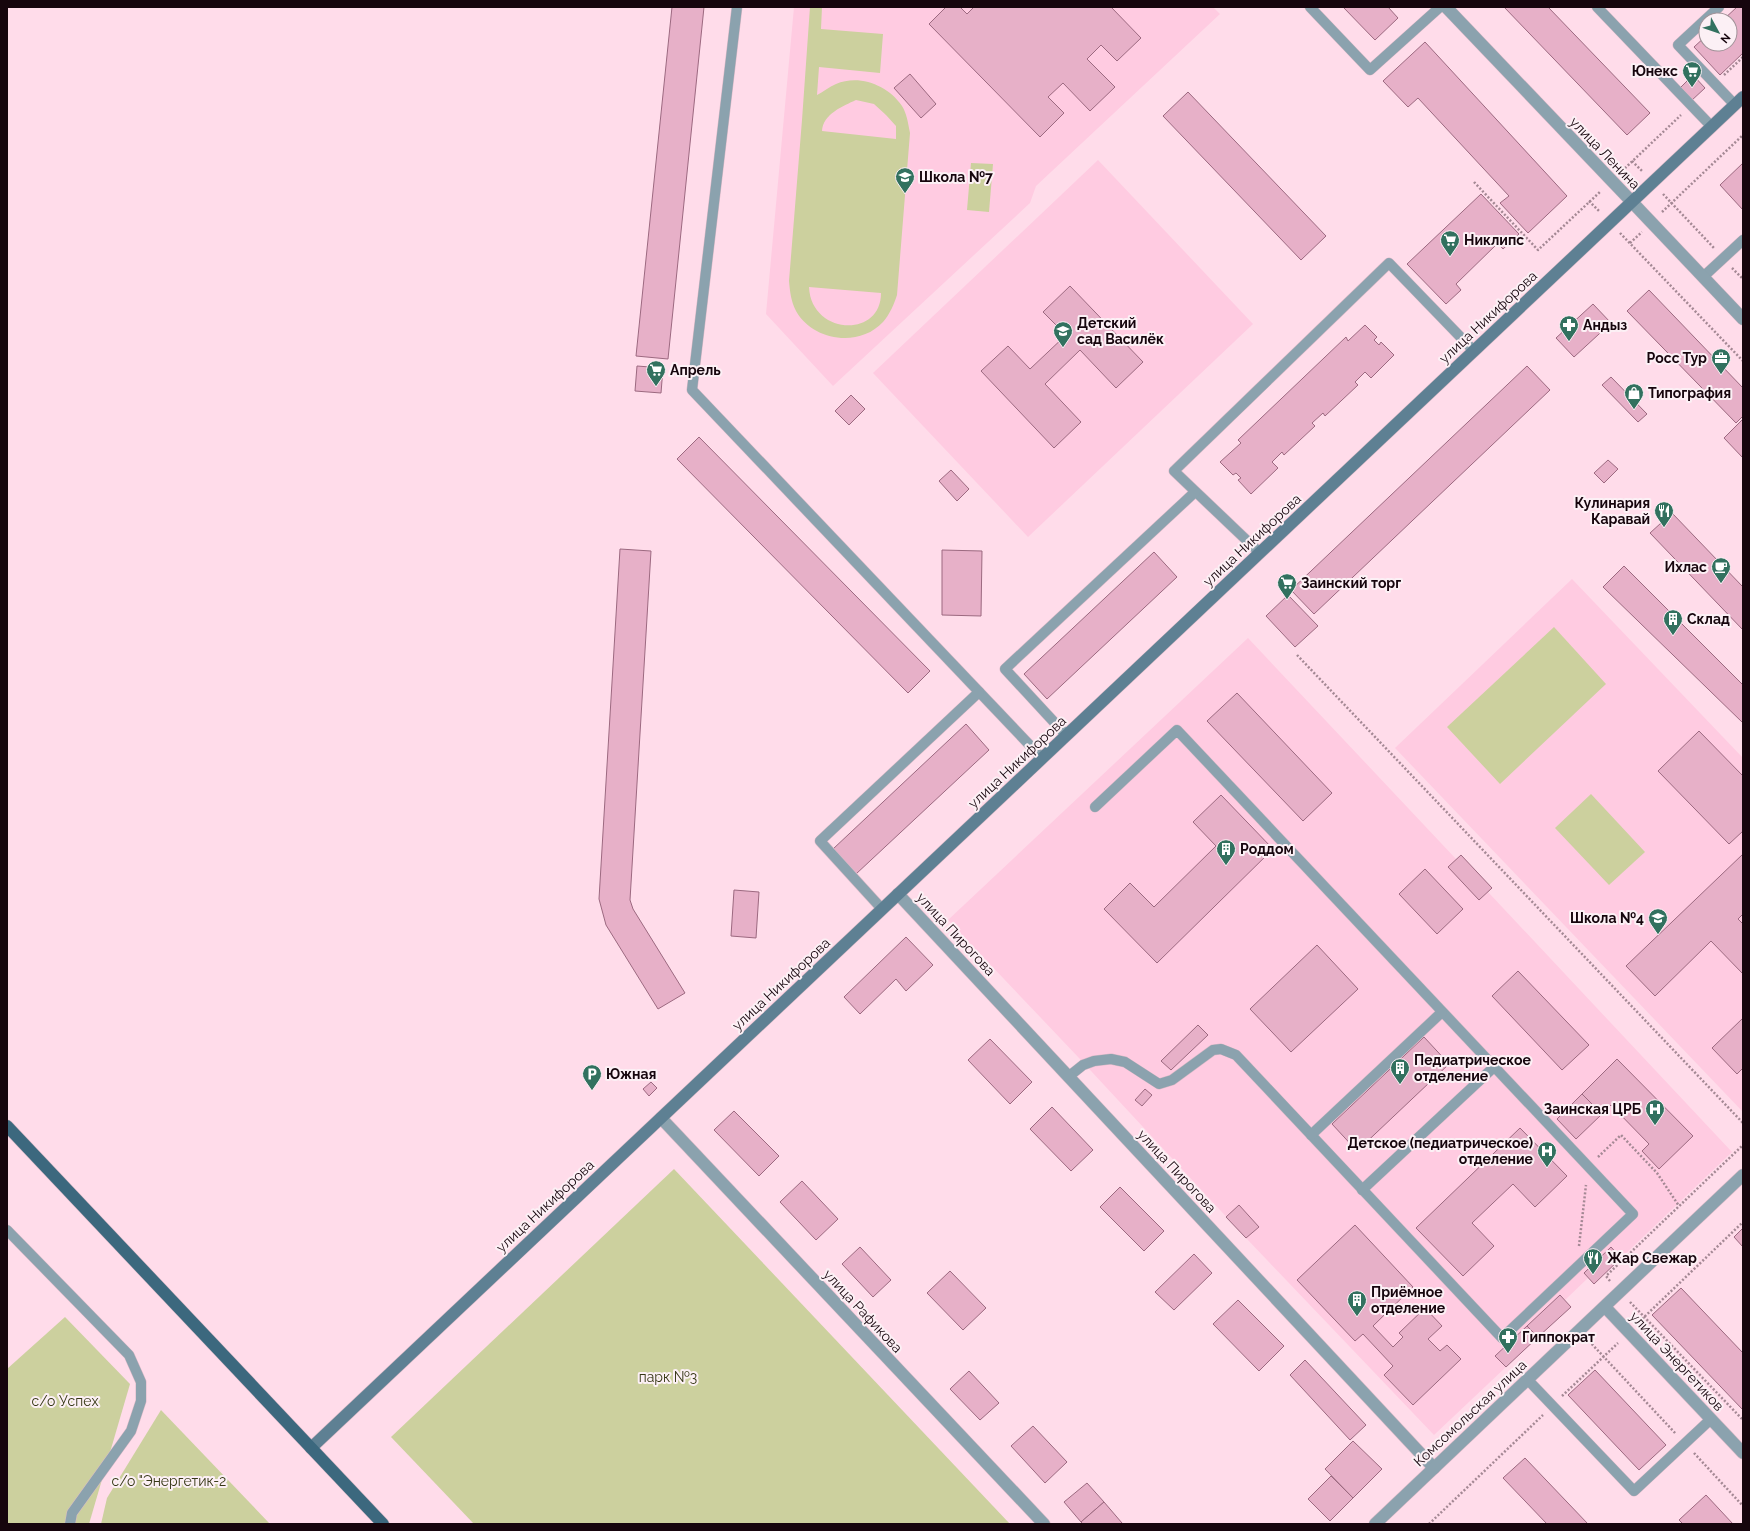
<svg xmlns="http://www.w3.org/2000/svg" width="1750" height="1531" font-family="Raleway,sans-serif">
	<style>
		.built { fill: #ffcbe1 }
		.green { fill: #ccd09e; fill-rule: evenodd }
		.building { fill: #e7b0c8; stroke: #9c6980 }
		.lines { fill: none; stroke-linecap: round; stroke-linejoin: round }
		.service-casing { stroke: #dabac7; stroke-width: 11 }
		.minor-casing { stroke: #dabac7; stroke-width: 13 }
		.tertiary-casing { stroke: #dabac7; stroke-width: 13 }
		.secondary-casing { stroke: #dabac7; stroke-width: 13 }
		.primary-casing { stroke: #dabac7; stroke-width: 13 }
		.path { stroke: #a48894; stroke-width: 2.5; stroke-dasharray: 2 2; stroke-linecap: butt }
		.service { stroke: #8ba2ae; stroke-width: 10 }
		.minor { stroke: #8ba2ae; stroke-width: 12 }
		.tertiary { stroke: #8ba2ae; stroke-width: 12 }
		.secondary { stroke: #5e8093; stroke-width: 12 }
		.primary { stroke: #3c687e; stroke-width: 12 }
		.labels { text-anchor: middle; stroke-width: 4; stroke-linejoin: round; paint-order: stroke }
		.poi-label { font-size: 14px; font-weight: bold; fill: #16050d; stroke: #fcf0f5; text-anchor: start }
		.street-label { font-size: 14px; fill: #16050d; stroke: #fcf0f5 }
		.park-label { font-size: 14px; fill: #363715; stroke: #fcf0f5 }
	</style>
	<rect width="100%" height="100%" fill="#ffdcea"/>
	<g class="built">
		<path d="M 794,7 L 1213,7 L 1220,14 L 1036,186 L 1030,203 L 833,386 L 766,314 Z"/>
		<path d="M 1098,160 L 1253,324 L 1028,537 L 873,373 Z"/>
		<path d="M 1572,579 L 1743,758 L 1743,1112 L 1395,748 Z"/>
		<path d="M 1248,638 L 1456,859 L 1461,855 L 1492,888 L 1488,892 L 1732,1152 L 1621,1258 L 1611,1247 L 1584,1273 L 1588,1278 L 1565,1300 L 1560,1295 L 1496,1355 L 1506,1367 L 1434,1435 L 1246,1238 L 1079,1058 L 948,920 Z"/>
	</g>
	<g class="green">
		<path d="M 810,7 L 822,7 L 821,29 L 883,34 L 880,73 L 819,67 L 817,95 C 823,92 829,87 836,84 C 859,74 888,85 902,106 C 907,114 908,123 910,133 L 897,295 C 894,304 890,314 883,322 C 859,348 813,341 796,311 C 791,301 790,292 789,281 L 802,120 ZM 856,100 L 874,104 L 886,115 L 896,126 L 896,139 L 822,131 C 823,114 843,106 856,100 ZM 809,287 L 881,293 C 881,339 811,335 809,287 Z"/>
		<path d="M 971,163 L 993,164 L 989,212 L 967,210 Z"/>
		<path d="M 1554,627 L 1606,684 L 1500,784 L 1447,727 Z"/>
		<path d="M 1591,794 L 1645,852 L 1609,885 L 1555,828 Z"/>
		<path d="M 674,1169 L 1010,1524 L 474,1524 L 391,1437 Z"/>
		<path d="M 65,1317 L 130,1384 L 89,1524 L 7,1524 L 7,1369 Z"/>
		<path d="M 161,1410 L 270,1524 L 101,1524 L 107,1498 Z"/>
	</g>
	<g class="building">
		<path d="M 672,7 L 704,7 L 668,359 L 636,356 Z"/>
		<path d="M 946,7 L 960,7 L 967,14 L 974,7 L 1111,7 L 1141,38 L 1117,61 L 1101,45 L 1087,59 L 1115,87 L 1090,111 L 1063,83 L 1048,97 L 1064,113 L 1040,137 L 929,24 Z"/>
		<path d="M 1343,7 L 1388,7 L 1398,18 L 1375,40 Z"/>
		<path d="M 1504,7 L 1548,7 L 1650,113 L 1627,135 Z"/>
		<path d="M 1737,7 L 1743,7 L 1743,53 L 1720,75 L 1694,47 L 1706,36 L 1706,44 L 1730,44 L 1730,20 L 1723,20 Z"/>
		<path d="M 1425,42 L 1567,196 L 1528,233 L 1500,203 L 1509,196 L 1418,98 L 1408,107 L 1383,81 Z"/>
		<path d="M 910,74 L 936,104 L 921,118 L 894,88 Z"/>
		<path d="M 1693,75 L 1705,88 L 1691,101 L 1680,88 Z"/>
		<path d="M 1188,92 L 1326,236 L 1301,260 L 1163,116 Z"/>
		<path d="M 1743,163 L 1743,210 L 1720,185 Z"/>
		<path d="M 1481,194 L 1519,234 L 1503,249 L 1498,243 L 1456,284 L 1461,290 L 1446,304 L 1407,264 Z"/>
		<path d="M 1070,286 L 1143,362 L 1116,388 L 1080,350 L 1045,384 L 1081,422 L 1054,448 L 981,371 L 1008,346 L 1030,369 L 1066,335 L 1043,312 Z"/>
		<path d="M 1649,290 L 1743,388 L 1743,416 L 1736,423 L 1627,311 Z"/>
		<path d="M 1593,304 L 1611,323 L 1574,357 L 1556,338 Z"/>
		<path d="M 1365,325 L 1377,337 L 1374,340 L 1379,345 L 1381,342 L 1394,355 L 1371,378 L 1365,372 L 1355,382 L 1358,385 L 1325,416 L 1323,413 L 1312,423 L 1315,426 L 1284,455 L 1282,452 L 1272,462 L 1278,468 L 1251,494 L 1238,480 L 1241,478 L 1236,473 L 1233,475 L 1220,462 L 1241,443 L 1238,440 L 1346,337 L 1348,341 Z"/>
		<path d="M 637,366 L 663,368 L 661,393 L 635,391 Z"/>
		<path d="M 1527,366 L 1550,390 L 1314,614 L 1291,590 Z"/>
		<path d="M 1611,377 L 1647,414 L 1638,422 L 1602,385 Z"/>
		<path d="M 851,395 L 865,409 L 849,425 L 835,411 Z"/>
		<path d="M 1743,419 L 1743,458 L 1724,438 Z"/>
		<path d="M 699,437 L 930,671 L 908,693 L 677,459 Z"/>
		<path d="M 1608,460 L 1618,469 L 1604,483 L 1594,473 Z"/>
		<path d="M 951,470 L 969,489 L 957,501 L 939,481 Z"/>
		<path d="M 1672,513 L 1743,587 L 1743,630 L 1650,533 Z"/>
		<path d="M 620,549 L 651,551 L 630,900 L 633,909 L 685,993 L 658,1009 L 606,925 L 599,899 Z"/>
		<path d="M 942,550 L 982,551 L 981,616 L 942,615 Z"/>
		<path d="M 1154,552 L 1177,577 L 1047,699 L 1024,674 Z"/>
		<path d="M 1624,566 L 1743,685 L 1743,723 L 1603,587 Z"/>
		<path d="M 1288,595 L 1318,626 L 1295,647 L 1266,616 Z"/>
		<path d="M 1237,693 L 1332,793 L 1303,821 L 1207,721 Z"/>
		<path d="M 966,724 L 989,750 L 856,874 L 833,849 Z"/>
		<path d="M 1699,731 L 1743,776 L 1743,831 L 1729,844 L 1658,771 Z"/>
		<path d="M 1221,795 L 1273,849 L 1157,963 L 1104,909 L 1130,883 L 1154,907 L 1216,846 L 1193,822 Z"/>
		<path d="M 1743,854 L 1743,914 L 1738,919 L 1743,924 L 1743,974 L 1711,941 L 1655,996 L 1626,966 Z"/>
		<path d="M 1461,855 L 1492,888 L 1479,900 L 1448,867 Z"/>
		<path d="M 1425,869 L 1463,909 L 1437,934 L 1399,894 Z"/>
		<path d="M 734,890 L 759,892 L 756,938 L 731,936 Z"/>
		<path d="M 906,937 L 933,965 L 906,991 L 896,979 L 860,1014 L 844,997 Z"/>
		<path d="M 1317,945 L 1358,989 L 1291,1052 L 1250,1009 Z"/>
		<path d="M 1518,971 L 1589,1045 L 1562,1070 L 1492,996 Z"/>
		<path d="M 1743,1018 L 1743,1068 L 1737,1074 L 1712,1048 Z"/>
		<path d="M 1198,1025 L 1208,1035 L 1171,1070 L 1161,1061 Z"/>
		<path d="M 1424,1037 L 1449,1064 L 1357,1151 L 1332,1124 Z"/>
		<path d="M 990,1039 L 1032,1082 L 1010,1104 L 968,1060 Z"/>
		<path d="M 1617,1059 L 1693,1136 L 1659,1169 L 1642,1151 L 1649,1144 L 1611,1105 L 1602,1114 L 1582,1094 Z"/>
		<path d="M 651,1082 L 657,1088 L 649,1096 L 643,1089 Z"/>
		<path d="M 1145,1089 L 1152,1095 L 1142,1106 L 1135,1100 Z"/>
		<path d="M 1582,1094 L 1602,1114 L 1576,1139 L 1557,1119 Z"/>
		<path d="M 1052,1107 L 1093,1150 L 1071,1171 L 1030,1129 Z"/>
		<path d="M 734,1111 L 779,1156 L 759,1176 L 714,1130 Z"/>
		<path d="M 1520,1128 L 1567,1176 L 1535,1207 L 1513,1184 L 1472,1223 L 1494,1246 L 1463,1276 L 1416,1228 Z"/>
		<path d="M 802,1181 L 838,1219 L 816,1240 L 780,1202 Z"/>
		<path d="M 1120,1187 L 1164,1231 L 1144,1251 L 1100,1207 Z"/>
		<path d="M 1239,1205 L 1259,1227 L 1246,1238 L 1226,1217 Z"/>
		<path d="M 1355,1225 L 1413,1287 L 1373,1326 L 1393,1347 L 1403,1337 L 1399,1333 L 1425,1308 L 1442,1326 L 1428,1339 L 1440,1351 L 1447,1345 L 1461,1359 L 1413,1405 L 1384,1375 L 1393,1366 L 1363,1334 L 1355,1341 L 1297,1280 Z"/>
		<path d="M 1743,1228 L 1743,1247 L 1734,1237 Z"/>
		<path d="M 860,1247 L 891,1280 L 873,1297 L 842,1264 Z"/>
		<path d="M 1611,1247 L 1621,1258 L 1594,1284 L 1584,1273 Z"/>
		<path d="M 1194,1254 L 1212,1273 L 1174,1310 L 1155,1292 Z"/>
		<path d="M 950,1271 L 986,1308 L 963,1330 L 927,1293 Z"/>
		<path d="M 1681,1288 L 1743,1353 L 1743,1410 L 1652,1315 Z"/>
		<path d="M 1560,1295 L 1571,1307 L 1538,1337 L 1527,1326 Z"/>
		<path d="M 1238,1300 L 1284,1346 L 1259,1371 L 1213,1324 Z"/>
		<path d="M 1527,1326 L 1538,1337 L 1506,1367 L 1495,1356 Z"/>
		<path d="M 1305,1360 L 1366,1425 L 1350,1440 L 1290,1375 Z"/>
		<path d="M 1595,1370 L 1666,1445 L 1639,1470 L 1568,1395 Z"/>
		<path d="M 969,1371 L 999,1403 L 980,1420 L 950,1389 Z"/>
		<path d="M 1033,1426 L 1067,1462 L 1045,1483 L 1011,1446 Z"/>
		<path d="M 1353,1441 L 1382,1469 L 1353,1498 L 1325,1469 Z"/>
		<path d="M 1525,1458 L 1588,1524 L 1547,1524 L 1503,1478 Z"/>
		<path d="M 1331,1476 L 1353,1498 L 1330,1521 L 1308,1499 Z"/>
		<path d="M 1087,1483 L 1104,1502 L 1081,1522 L 1064,1502 Z"/>
		<path d="M 1706,1495 L 1733,1524 L 1683,1524 L 1679,1520 Z"/>
		<path d="M 1104,1502 L 1122,1523 L 1120,1524 L 1083,1524 L 1081,1522 Z"/>
	</g>
	<g class="lines">
		<g class="service-casing">
			<g id="service">
				<path d="M 737,7 L 692,390 L 1042,758"/>
				<path d="M 1310,7 L 1370,70 L 1440,7"/>
				<path d="M 1597,7 L 1712,127"/>
				<path d="M 1719,7 L 1678,45 L 1735,105"/>
				<path d="M 1703,277 L 1743,240"/>
				<path d="M 1260,553 L 1174,471 L 1389,263 L 1474,351"/>
				<path d="M 1066,735 L 1005,669 L 1195,492"/>
				<path d="M 882,909 L 820,841 L 979,692"/>
				<path d="M 1068,1077 L 1083,1065 L 1094,1061 L 1111,1059 L 1125,1062 L 1159,1084 L 1172,1080 L 1213,1050 L 1221,1049 L 1236,1055 L 1502,1338 L 1633,1214 L 1177,730 L 1095,807"/>
				<path d="M 1311,1135 L 1442,1012"/>
				<path d="M 1362,1190 L 1494,1067"/>
				<path d="M 7,1230 L 129,1355 L 141,1382 L 141,1401 L 131,1431 L 72,1513 L 70,1524"/>
				<path d="M 1528,1380 L 1634,1491 L 1711,1419"/>
			</g>
		</g>
		<g class="minor-casing">
			<g id="minor">
				<path d="M 1446,7 L 1632,202"/>
				<path d="M 898,894 L 1434,1468"/>
				<path d="M 661,1118 L 1044,1524"/>
				<path d="M 1605,1307 L 1743,1453"/>
			</g>
		</g>
		<g class="tertiary-casing">
			<g id="tertiary">
				<path d="M 1632,202 L 1743,319"/>
				<path d="M 1375,1524 L 1743,1175"/>
			</g>
		</g>
		<g class="secondary-casing">
			<path id="secondary" d="M 311,1448 L 1743,97"/>
		</g>
		<g class="primary-casing">
			<path id="primary" d="M 7,1126 L 383,1524"/>
		</g>
		<g class="path">
			<path d="M 1724,75 L 1743,57"/>
			<path d="M 1632,161 L 1643,172"/>
			<path d="M 1622,171 L 1681,115"/>
			<path d="M 1474,182 L 1538,250 L 1601,191"/>
			<path d="M 1663,194 L 1714,248"/>
			<path d="M 1589,201 L 1600,212"/>
			<path d="M 1662,212 L 1743,135"/>
			<path d="M 1620,233 L 1743,361"/>
			<path d="M 1630,243 L 1642,232"/>
			<path d="M 1732,268 L 1743,279"/>
			<path d="M 1297,655 L 1743,1123"/>
			<path d="M 1598,1157 L 1621,1135 L 1657,1173 L 1679,1206"/>
			<path d="M 1579,1246 L 1586,1185"/>
			<path d="M 1610,1281 L 1606,1276 L 1743,1145"/>
			<path d="M 1630,1302 L 1743,1420"/>
			<path d="M 1639,1322 L 1743,1222"/>
			<path d="M 1589,1341 L 1676,1434"/>
			<path d="M 1562,1396 L 1618,1343"/>
			<path d="M 1694,1453 L 1743,1506"/>
			<path d="M 1429,1524 L 1543,1415"/>
		</g>
		<use href="#service" class="service"/>
		<use href="#minor" class="minor"/>
		<use href="#tertiary" class="tertiary"/>
		<use href="#secondary" class="secondary"/>
		<use href="#primary" class="primary"/>
	</g>
	<defs>
		<g id="supermarket-pin" transform="scale(1)"><path d="M0 17L-7.5 6A9.5 9.5 0 1 1 7.5 6Z" fill="#32715f" stroke="#fcf0f5"/><path d="M-6-5.5h2.5l.6 2H6L4.5 2H-2.5L-4.4-4H-6ZM-1.5 3.2a1.3 1.3 0 1 0 .1 0ZM3 3.2a1.3 1.3 0 1 0 .1 0Z" fill="#fff"/></g>
		<g id="school-pin" transform="scale(1)"><path d="M0 17L-7.5 6A9.5 9.5 0 1 1 7.5 6Z" fill="#32715f" stroke="#fcf0f5"/><path d="M0-5L7-2L0 1L-7-2ZM-4 1L0 2.5L4 1V4Q0 6-4 4Z" fill="#fff"/></g>
		<g id="pharmacy-pin" transform="scale(1)"><path d="M0 17L-7.5 6A9.5 9.5 0 1 1 7.5 6Z" fill="#32715f" stroke="#fcf0f5"/><path d="M-2-6h4v4h4v4h-4v4h-4v-4h-4v-4h4Z" fill="#fff"/></g>
		<g id="office-pin" transform="scale(1)"><path d="M0 17L-7.5 6A9.5 9.5 0 1 1 7.5 6Z" fill="#32715f" stroke="#fcf0f5"/><path d="M-6-3h4V-5.5h4V-3h4V5H-6ZM-1-4.5V-3h2v-1.5ZM-6 0V1H6V0Z" fill="#fff"/></g>
		<g id="shop-pin" transform="scale(1)"><path d="M0 17L-7.5 6A9.5 9.5 0 1 1 7.5 6Z" fill="#32715f" stroke="#fcf0f5"/><path d="M-5-2.5h2.3a2.7 3.5 0 0 1 5.4 0H5L5.5 6h-11ZM-1.5-2.5h3a1.5 2.3 0 0 0-3 0Z" fill="#fff"/></g>
		<g id="restaurant-pin" transform="scale(1)"><path d="M0 17L-7.5 6A9.5 9.5 0 1 1 7.5 6Z" fill="#32715f" stroke="#fcf0f5"/><path d="M-5-6h1v4h1v-4h1v4h1v-4h1v5L-1.5 .5V6h-2V.5L-5-1ZM5-6V6H3V1.5H1.5Q1.5-4 5-6Z" fill="#fff"/></g>
		<g id="cafe-pin" transform="scale(1)"><path d="M0 17L-7.5 6A9.5 9.5 0 1 1 7.5 6Z" fill="#32715f" stroke="#fcf0f5"/><path d="M-5.5-4.5H6V0H3Q3 3.5 0 3.5H-2.5Q-5.5 3.5-5.5 0ZM3-3.2v2h1.7v-2ZM-6 4.5H4V6H-6Z" fill="#fff"/></g>
		<g id="building-pin" transform="scale(1)"><path d="M0 17L-7.5 6A9.5 9.5 0 1 1 7.5 6Z" fill="#32715f" stroke="#fcf0f5"/><path d="M-4-6H4V6H1V3H-1V6H-4ZM-2.5-4.3h1.7v1.8h-1.7ZM.8-4.3h1.7v1.8H.8ZM-2.5-1h1.7V.8h-1.7ZM.8-1h1.7V.8H.8Z" fill="#fff"/></g>
		<g id="parking-pin" transform="scale(1)"><path d="M0 17L-7.5 6A9.5 9.5 0 1 1 7.5 6Z" fill="#32715f" stroke="#fcf0f5"/><path d="M-3.5-5.5H1a3.5 3.5 0 0 1 0 7H-1V5.5H-3.5ZM-1-3.4V-.6H.8a1.4 1.4 0 0 0 0-2.8Z" fill="#fff"/></g>
		<g id="hospital-pin" transform="scale(1)"><path d="M0 17L-7.5 6A9.5 9.5 0 1 1 7.5 6Z" fill="#32715f" stroke="#fcf0f5"/><path d="M-5-5h3v3.5h4V-5h3V5h-3V1.5h-4V5h-3Z" fill="#fff"/></g>
	</defs>
	<g fill-rule="evenodd">
		<use href="#supermarket-pin" x="1692" y="71"/>
		<use href="#school-pin" x="905" y="177"/>
		<use href="#supermarket-pin" x="1450" y="240"/>
		<use href="#pharmacy-pin" x="1569" y="325"/>
		<use href="#school-pin" x="1063" y="331"/>
		<use href="#office-pin" x="1721" y="358"/>
		<use href="#supermarket-pin" x="656" y="370"/>
		<use href="#shop-pin" x="1634" y="393"/>
		<use href="#restaurant-pin" x="1664" y="511"/>
		<use href="#cafe-pin" x="1721" y="567"/>
		<use href="#supermarket-pin" x="1287" y="583"/>
		<use href="#building-pin" x="1673" y="619"/>
		<use href="#building-pin" x="1226" y="849"/>
		<use href="#school-pin" x="1658" y="918"/>
		<use href="#building-pin" x="1400" y="1068"/>
		<use href="#parking-pin" x="592" y="1074"/>
		<use href="#hospital-pin" x="1655" y="1109"/>
		<use href="#hospital-pin" x="1547" y="1151"/>
		<use href="#restaurant-pin" x="1593" y="1258"/>
		<use href="#building-pin" x="1357" y="1300"/>
		<use href="#pharmacy-pin" x="1508" y="1337"/>
	</g>
	<g class="labels">
		<g class="poi-label">
			<text x="1678" y="76" text-anchor="end">Юнекс</text>
			<text x="919" y="182">Школа №7</text>
			<text x="1464" y="245">Никлипс</text>
			<text x="1077" y="328">Детский<tspan x="1077" dy="16">сад Василёк</tspan></text>
			<text x="1583" y="330">Андыз</text>
			<text x="1707" y="363" text-anchor="end">Росс Тур</text>
			<text x="670" y="375">Апрель</text>
			<text x="1648" y="398">Типография</text>
			<text x="1650" y="508" text-anchor="end">Кулинария<tspan x="1650" dy="16">Каравай</tspan></text>
			<text x="1707" y="572" text-anchor="end">Ихлас</text>
			<text x="1301" y="588">Заинский торг</text>
			<text x="1687" y="624">Склад</text>
			<text x="1240" y="854">Роддом</text>
			<text x="1644" y="923" text-anchor="end">Школа №4</text>
			<text x="1414" y="1065">Педиатрическое<tspan x="1414" dy="16">отделение</tspan></text>
			<text x="606" y="1079">Южная</text>
			<text x="1641" y="1114" text-anchor="end">Заинская ЦРБ</text>
			<text x="1533" y="1148" text-anchor="end">Детское (педиатрическое)<tspan x="1533" dy="16">отделение</tspan></text>
			<text x="1607" y="1263">Жар Свежар</text>
			<text x="1371" y="1297">Приёмное<tspan x="1371" dy="16">отделение</tspan></text>
			<text x="1522" y="1342">Гиппократ</text>
		</g>
		<g class="street-label">
			<text transform="translate(1605 153) rotate(46)" y="5">улица Ленина</text>
			<text transform="translate(1488 317) rotate(-43)" y="5">улица Никифорова</text>
			<text transform="translate(1252 540) rotate(-43)" y="5">улица Никифорова</text>
			<text transform="translate(1017 762) rotate(-43)" y="5">улица Никифорова</text>
			<text transform="translate(956 934) rotate(47)" y="5">улица Пирогова</text>
			<text transform="translate(781 984) rotate(-43)" y="5">улица Никифорова</text>
			<text transform="translate(1177 1171) rotate(47)" y="5">улица Пирогова</text>
			<text transform="translate(545 1206) rotate(-43)" y="5">улица Никифорова</text>
			<text transform="translate(863 1311) rotate(47)" y="5">улица Рафикова</text>
			<text transform="translate(1677 1361) rotate(47)" y="5">улица Энергетиков</text>
			<text transform="translate(1470 1413) rotate(-43)" y="5">Комсомольская улица</text>
		</g>
		<g class="park-label">
			<text x="668" y="1382">парк №3</text>
			<text x="65" y="1406">с/о Успех</text>
			<text x="169" y="1486">с/о "Энергетик-2</text>
		</g>
	</g>
	<rect width="1750" height="1531" fill="none" stroke="#16050d" stroke-width="16"/>
	<g transform="translate(1718 32) rotate(130)"><circle r="19" fill="#fcf0f5" stroke="#a09298"/>
	<path d="M0-3L7 15L0 10L-7 15Z" fill="#32715f"/>
	<text y="-6" font-size="11" font-weight="bold" text-anchor="middle" fill="#16050d">N</text>
	</g>
</svg>
